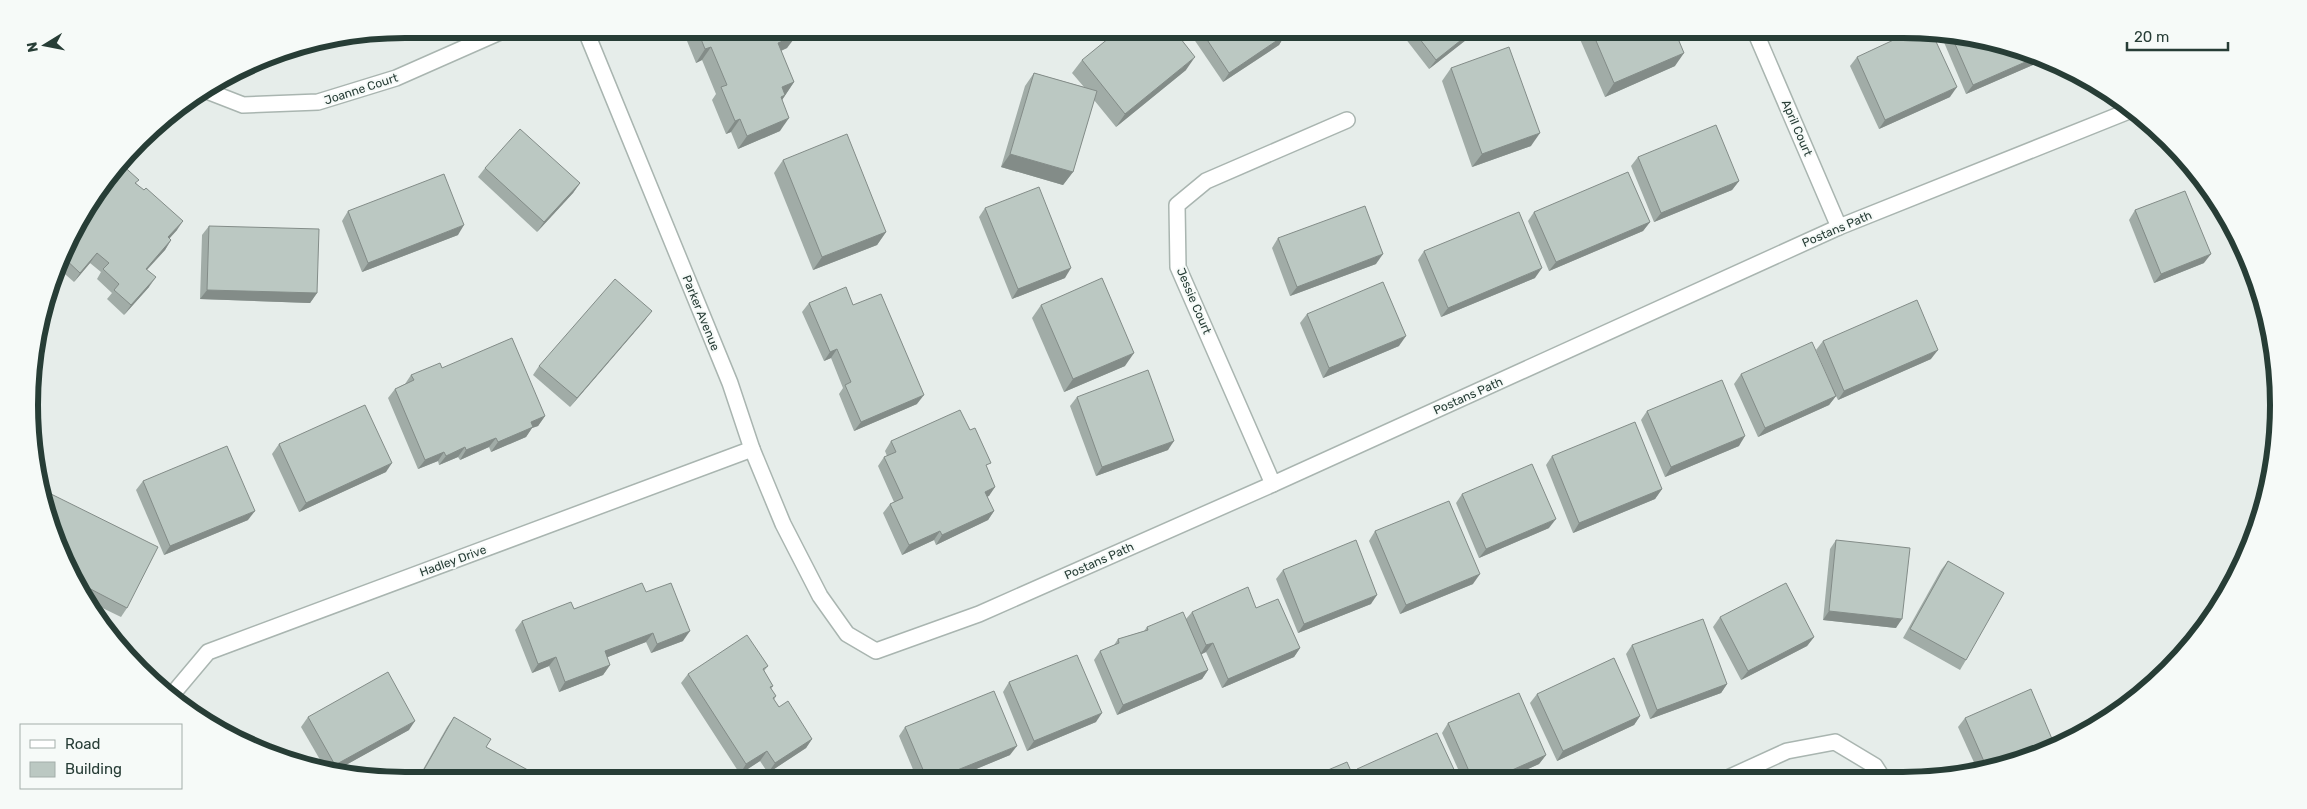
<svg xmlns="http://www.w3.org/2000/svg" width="2307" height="809" font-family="Rubik,sans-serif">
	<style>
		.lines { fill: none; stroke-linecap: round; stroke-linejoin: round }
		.street-casing { stroke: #a9b5b0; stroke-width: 18 }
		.street { stroke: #fff; stroke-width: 15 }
		.wall { fill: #a1aca7 }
		.shaded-wall { fill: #838c88 }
		.building { fill: #bbc8c2; stroke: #838c88 }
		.labels { text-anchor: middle; stroke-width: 4; stroke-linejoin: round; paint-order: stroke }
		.street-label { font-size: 12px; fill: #273d36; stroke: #f6faf8 }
		.rim { fill: none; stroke: #273d36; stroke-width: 6 }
	</style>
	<rect width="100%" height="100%" fill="#e6edea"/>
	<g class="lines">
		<g class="street-casing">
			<g id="street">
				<path d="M 585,29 L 730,383 L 752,449 L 783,524 L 820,596 L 847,634 L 876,651 L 979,614 L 1273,484 L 1839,227 L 2134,109"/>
				<path d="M 1754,29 L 1839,227"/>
				<path d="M 207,91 L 243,105 L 318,102 L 396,78 L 507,29"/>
				<path d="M 1273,484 L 1178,267 L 1177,205 L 1206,181 L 1347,120"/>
				<path d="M 171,696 L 208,652 L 752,449"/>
				<path d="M 1730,777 L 1787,751 L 1835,742 L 1875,766 L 1882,777"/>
			</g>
		</g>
		<use href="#street" class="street"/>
	</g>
	<g class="wall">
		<path d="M 691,29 L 794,29 L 787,48 L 781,51 L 794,82 L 782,100 L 780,131 L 738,149 L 731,132 L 726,134 L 712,100 L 716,94 L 702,60 L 696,63 L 685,36 Z"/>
		<path d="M 1187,29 L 1281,29 L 1285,35 L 1279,45 L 1223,82 Z"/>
		<path d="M 1398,29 L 1480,29 L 1429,69 Z"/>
		<path d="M 1577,29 L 1674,29 L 1675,66 L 1605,97 L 1576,30 Z"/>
		<path d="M 1947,35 L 1999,41 L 2047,59 L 1966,94 L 1943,40 Z"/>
		<path d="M 1857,57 L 1950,97 L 1879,129 L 1850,66 Z"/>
		<path d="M 1082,60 L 1186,70 L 1116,127 L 1094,100 L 1073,172 L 1063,185 L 1001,167 L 1025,86 L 1034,73 L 1084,87 L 1072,73 Z"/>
		<path d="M 1451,68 L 1531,146 L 1472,167 L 1442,81 Z"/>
		<path d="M 1638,157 L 1739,181 L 1732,190 L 1654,222 L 1631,166 Z"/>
		<path d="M 783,160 L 886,232 L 877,245 L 813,270 L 774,173 Z"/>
		<path d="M 485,168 L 580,183 L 573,193 L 537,232 L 478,177 Z"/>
		<path d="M 136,183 L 177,230 L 169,238 L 171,240 L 165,250 L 147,270 L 149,287 L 124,315 L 107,299 L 112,293 L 97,279 L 101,272 L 90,263 L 74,282 L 58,268 L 68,238 Z"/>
		<path d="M 985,208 L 1065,278 L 1012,299 L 979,217 Z"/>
		<path d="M 2135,210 L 2204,263 L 2154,283 L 2129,220 Z"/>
		<path d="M 348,211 L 458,235 L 362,272 L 342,221 Z"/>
		<path d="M 1534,212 L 1650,222 L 1643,231 L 1549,271 L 1528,221 Z"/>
		<path d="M 209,226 L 317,293 L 310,303 L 200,299 L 202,235 Z"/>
		<path d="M 1278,238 L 1376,264 L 1290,296 L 1272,248 Z"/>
		<path d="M 1424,251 L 1535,278 L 1441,317 L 1418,260 Z"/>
		<path d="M 2262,298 L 2268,325 L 2258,303 Z"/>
		<path d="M 809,303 L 853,305 L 917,404 L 854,431 L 839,394 L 843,388 L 831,358 L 824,361 L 802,312 Z"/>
		<path d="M 1041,305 L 1125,366 L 1064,392 L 1032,318 Z"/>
		<path d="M 1307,314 L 1399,346 L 1323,378 L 1300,323 Z"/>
		<path d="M 645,320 L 570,407 L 533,375 L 539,366 Z"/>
		<path d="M 1823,341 L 1931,359 L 1838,400 L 1836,396 L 1829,405 L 1758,437 L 1734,384 L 1741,374 L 1832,387 L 1816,350 Z"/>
		<path d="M 442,368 L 545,416 L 538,426 L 532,428 L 526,437 L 491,452 L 489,447 L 460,460 L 458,457 L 439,465 L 438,461 L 418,469 L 388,398 L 395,389 L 405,384 L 411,375 Z"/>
		<path d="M 1077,397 L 1168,450 L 1096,476 L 1070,406 Z"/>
		<path d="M 1647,411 L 1739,446 L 1665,477 L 1641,420 Z"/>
		<path d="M 891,441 L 987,468 L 995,487 L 987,497 L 994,511 L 988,520 L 936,545 L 934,540 L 902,555 L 883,513 L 890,504 L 894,502 L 878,466 L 884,457 L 887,456 L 885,451 Z"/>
		<path d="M 279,444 L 386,472 L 299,512 L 272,454 Z"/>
		<path d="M 1552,456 L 1662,489 L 1655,499 L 1573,533 L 1546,465 Z"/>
		<path d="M 143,481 L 248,520 L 164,555 L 136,490 Z"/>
		<path d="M 49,493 L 127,608 L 121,617 L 86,600 L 42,503 Z"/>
		<path d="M 1462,494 L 1549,528 L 1479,558 L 1456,503 Z"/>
		<path d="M 1375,531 L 1473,584 L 1400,614 L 1369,541 Z"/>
		<path d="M 1836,540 L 1896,628 L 1823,620 L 1830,549 Z"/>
		<path d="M 1948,561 L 1966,660 L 1960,670 L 1903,638 L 1941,570 Z"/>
		<path d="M 1283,570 L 1371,604 L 1298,633 L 1276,579 Z"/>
		<path d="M 646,592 L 683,641 L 651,653 L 646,642 L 607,657 L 610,665 L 603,675 L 559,692 L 549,666 L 532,673 L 515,630 L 522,621 Z"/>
		<path d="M 1256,608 L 1300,648 L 1294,657 L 1222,688 L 1206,652 L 1201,654 L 1208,670 L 1202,679 L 1117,715 L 1094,660 L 1100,651 L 1114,645 L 1118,639 L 1144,631 L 1147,627 L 1186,619 L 1192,612 Z"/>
		<path d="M 1720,617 L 1814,637 L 1807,646 L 1741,680 L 1713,627 Z"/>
		<path d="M 1632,645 L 1727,684 L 1721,693 L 1650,719 L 1626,654 Z"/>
		<path d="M 768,666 L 764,671 L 773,686 L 771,689 L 776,696 L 774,700 L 779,707 L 812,739 L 806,748 L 768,773 L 760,761 L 740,774 L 681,683 L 688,674 Z"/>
		<path d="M 1009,682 L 1096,722 L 1027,751 L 1003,692 Z"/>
		<path d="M 1537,694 L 1640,716 L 1634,725 L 1557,761 L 1530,703 Z"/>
		<path d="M 308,717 L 409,730 L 335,771 L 326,770 L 301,727 Z"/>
		<path d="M 454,717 L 486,747 L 546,780 L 417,780 L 447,727 Z"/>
		<path d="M 1965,718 L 2055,746 L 1977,769 L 1958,727 Z"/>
		<path d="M 1448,723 L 1546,755 L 1539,764 L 1508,778 L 1462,778 L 1442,733 Z"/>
		<path d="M 905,727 L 1010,755 L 952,779 L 917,779 L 899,736 Z"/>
		<path d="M 1357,769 L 1458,778 L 1309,778 L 1353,775 Z"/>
	</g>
	<g class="shaded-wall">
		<path d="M 1475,29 L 1480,29 L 1429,69 L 1436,60 Z"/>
		<path d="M 339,35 L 330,47 L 314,41 L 331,36 Z"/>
		<path d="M 797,35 L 787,48 L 769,56 L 778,43 Z"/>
		<path d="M 1285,35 L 1279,45 L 1223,82 L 1229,73 Z"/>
		<path d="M 711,47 L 702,60 L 696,63 L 705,49 Z"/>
		<path d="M 1684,53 L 1675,66 L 1605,97 L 1614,83 Z"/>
		<path d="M 2039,56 L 2047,59 L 1966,94 L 1973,85 Z"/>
		<path d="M 1195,57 L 1186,70 L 1116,127 L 1125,114 Z"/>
		<path d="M 794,82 L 776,109 L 782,87 Z"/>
		<path d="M 1957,87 L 1950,97 L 1879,129 L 1885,120 Z"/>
		<path d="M 789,118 L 780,131 L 738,149 L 747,136 Z"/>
		<path d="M 740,119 L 731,132 L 726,134 L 735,121 Z"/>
		<path d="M 1540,133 L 1531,146 L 1472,167 L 1482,154 Z"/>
		<path d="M 1010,154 L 1073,172 L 1063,185 L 1001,167 Z"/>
		<path d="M 1739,181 L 1732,190 L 1654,222 L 1661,213 Z"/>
		<path d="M 580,183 L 573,193 L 537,232 L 544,222 Z"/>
		<path d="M 183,221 L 177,230 L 162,247 L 168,237 Z"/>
		<path d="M 1650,222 L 1643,231 L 1549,271 L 1556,262 Z"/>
		<path d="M 464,225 L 458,235 L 362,272 L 368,263 Z"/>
		<path d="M 886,232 L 877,245 L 813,270 L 822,257 Z"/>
		<path d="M 171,240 L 165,250 L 139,278 L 146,269 Z"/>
		<path d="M 97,253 L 90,263 L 74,282 L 80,273 Z"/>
		<path d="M 1383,254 L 1376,264 L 1290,296 L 1297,287 Z"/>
		<path d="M 2211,254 L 2204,263 L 2154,283 L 2161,274 Z"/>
		<path d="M 1071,268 L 1065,278 L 1012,299 L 1018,289 Z"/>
		<path d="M 1542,268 L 1535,278 L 1441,317 L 1448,308 Z"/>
		<path d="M 156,277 L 149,287 L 124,315 L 131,305 Z"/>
		<path d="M 207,290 L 317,293 L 310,303 L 200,299 Z"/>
		<path d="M 652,311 L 645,320 L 570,407 L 577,398 Z"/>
		<path d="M 1406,336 L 1399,346 L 1323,378 L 1329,368 Z"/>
		<path d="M 837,349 L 831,358 L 824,361 L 830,352 Z"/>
		<path d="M 1938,350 L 1931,359 L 1838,400 L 1844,391 Z"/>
		<path d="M 1134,353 L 1125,366 L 1064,392 L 1073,379 Z"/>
		<path d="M 924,395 L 917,404 L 854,431 L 861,422 Z"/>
		<path d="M 1836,396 L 1829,405 L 1758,437 L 1765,428 Z"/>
		<path d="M 545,416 L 538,426 L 532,428 L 526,437 L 491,452 L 498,442 L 531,422 Z"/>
		<path d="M 1745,436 L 1739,446 L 1665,477 L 1671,467 Z"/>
		<path d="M 496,438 L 489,447 L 460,460 L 466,450 Z"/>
		<path d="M 1174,441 L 1168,450 L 1096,476 L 1102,467 Z"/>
		<path d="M 465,447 L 458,457 L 439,465 L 446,456 Z"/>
		<path d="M 444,452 L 438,461 L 418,469 L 425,460 Z"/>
		<path d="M 392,463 L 386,472 L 299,512 L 306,503 Z"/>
		<path d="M 995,487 L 989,496 L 978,501 L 985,492 Z"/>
		<path d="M 1662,489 L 1655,499 L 1573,533 L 1579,523 Z"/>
		<path d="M 255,511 L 248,520 L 164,555 L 170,546 Z"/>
		<path d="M 994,511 L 988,520 L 936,545 L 942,535 Z"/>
		<path d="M 1556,519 L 1549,528 L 1479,558 L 1486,549 Z"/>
		<path d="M 940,531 L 934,540 L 902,555 L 909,545 Z"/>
		<path d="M 1480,574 L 1473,584 L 1400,614 L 1406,605 Z"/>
		<path d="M 1377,595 L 1371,604 L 1298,633 L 1304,624 Z"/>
		<path d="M 1829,611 L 1902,619 L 1896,628 L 1823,620 Z"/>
		<path d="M 690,631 L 683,641 L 651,653 L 657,644 Z"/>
		<path d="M 653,633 L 646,642 L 598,661 L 605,651 Z"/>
		<path d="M 1814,637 L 1807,646 L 1741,680 L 1748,671 Z"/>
		<path d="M 1213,643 L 1206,652 L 1200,655 L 1206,645 Z"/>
		<path d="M 1300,648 L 1294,657 L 1222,688 L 1228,679 Z"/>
		<path d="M 556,657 L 549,666 L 532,673 L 538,664 Z"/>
		<path d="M 610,665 L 603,675 L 559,692 L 565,682 Z"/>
		<path d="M 1208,670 L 1202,679 L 1117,715 L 1123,705 Z"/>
		<path d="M 1727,684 L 1721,693 L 1650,719 L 1657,710 Z"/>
		<path d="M 1102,713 L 1096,722 L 1027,751 L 1034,741 Z"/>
		<path d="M 1640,716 L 1634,725 L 1557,761 L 1563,751 Z"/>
		<path d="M 415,721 L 409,730 L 335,771 L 331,771 L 335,765 Z"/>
		<path d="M 812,739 L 806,748 L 768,773 L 775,763 Z"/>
		<path d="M 1017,746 L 1010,755 L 952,779 L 935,779 Z"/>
		<path d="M 767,751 L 760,761 L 740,774 L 746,764 Z"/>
		<path d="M 1546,755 L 1539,764 L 1508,778 L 1494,778 Z"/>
	</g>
	<g class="building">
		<path d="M 697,29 L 794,29 L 797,35 L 778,43 L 794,82 L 782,87 L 785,95 L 781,97 L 789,118 L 747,136 L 740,119 L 735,121 L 721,87 L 727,85 L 711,47 L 705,49 Z"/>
		<path d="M 1120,29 L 1173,29 L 1195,57 L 1125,114 L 1082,60 Z"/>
		<path d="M 1200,29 L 1281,29 L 1285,35 L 1229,73 Z"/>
		<path d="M 1412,29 L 1475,29 L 1436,60 Z"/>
		<path d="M 1591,29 L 1674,29 L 1684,53 L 1614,83 Z"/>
		<path d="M 1915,30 L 1932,33 L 1957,87 L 1885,120 L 1857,57 Z"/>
		<path d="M 1951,35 L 1999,41 L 2039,56 L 1973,85 Z"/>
		<path d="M 1509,47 L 1540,133 L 1482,154 L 1451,68 Z"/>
		<path d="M 1034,73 L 1097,91 L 1073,172 L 1010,154 Z"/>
		<path d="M 1716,125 L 1739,181 L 1661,213 L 1638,157 Z"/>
		<path d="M 520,129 L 580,183 L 544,222 L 485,168 Z"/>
		<path d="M 847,134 L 886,232 L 822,257 L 783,160 Z"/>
		<path d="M 119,162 L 139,180 L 135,183 L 144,190 L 146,188 L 183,221 L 168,237 L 171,240 L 146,269 L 156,277 L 131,305 L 114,290 L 119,284 L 103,269 L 109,263 L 97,253 L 80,273 L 62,256 L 68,238 L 107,176 Z"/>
		<path d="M 1628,172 L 1650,222 L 1556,262 L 1534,212 Z"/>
		<path d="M 444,174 L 464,225 L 368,263 L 348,211 Z"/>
		<path d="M 1039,187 L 1071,268 L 1018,289 L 985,208 Z"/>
		<path d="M 2185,191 L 2211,254 L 2161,274 L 2135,210 Z"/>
		<path d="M 1365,206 L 1383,254 L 1297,287 L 1278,238 Z"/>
		<path d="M 1519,212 L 1542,268 L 1448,308 L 1424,251 Z"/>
		<path d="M 209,226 L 319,229 L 317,293 L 207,290 Z"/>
		<path d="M 1102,278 L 1134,353 L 1073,379 L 1041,305 Z"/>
		<path d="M 615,279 L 652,311 L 577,398 L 539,366 Z"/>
		<path d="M 1383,282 L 1406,336 L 1329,368 L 1307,314 Z"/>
		<path d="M 846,287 L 853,305 L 881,294 L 924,395 L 861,422 L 845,385 L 851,382 L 837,349 L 830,352 L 809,303 Z"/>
		<path d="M 1917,300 L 1938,350 L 1844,391 L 1823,341 Z"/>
		<path d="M 512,338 L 545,416 L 531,422 L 533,427 L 498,442 L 496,438 L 466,450 L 465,447 L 446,456 L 444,452 L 425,460 L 395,389 L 414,380 L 411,375 L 440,363 L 442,368 Z"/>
		<path d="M 1812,342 L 1836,396 L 1765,428 L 1741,374 Z"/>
		<path d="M 1148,370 L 1174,441 L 1102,467 L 1077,397 Z"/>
		<path d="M 1722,380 L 1745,436 L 1671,467 L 1647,411 Z"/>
		<path d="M 365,405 L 392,463 L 306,503 L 279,444 Z"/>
		<path d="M 960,410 L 970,430 L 975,428 L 991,463 L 986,465 L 995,487 L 985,492 L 994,511 L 942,535 L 940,531 L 909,545 L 890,504 L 903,498 L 884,457 L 896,452 L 891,441 Z"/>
		<path d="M 1635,422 L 1662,489 L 1579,523 L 1552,456 Z"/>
		<path d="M 227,446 L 255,511 L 170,546 L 143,481 Z"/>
		<path d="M 1532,464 L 1556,519 L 1486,549 L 1462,494 Z"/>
		<path d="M 49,493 L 158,547 L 127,608 L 79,583 L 43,505 Z"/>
		<path d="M 1449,501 L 1480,574 L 1406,605 L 1375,531 Z"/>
		<path d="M 1356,540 L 1377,595 L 1304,624 L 1283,570 Z"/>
		<path d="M 1836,540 L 1910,548 L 1902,619 L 1829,611 Z"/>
		<path d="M 1948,561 L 2004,593 L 1966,660 L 1910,629 Z"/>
		<path d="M 642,583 L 646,592 L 671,583 L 690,631 L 657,644 L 653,633 L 605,651 L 610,665 L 565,682 L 556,657 L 538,664 L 522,621 L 571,602 L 574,609 Z"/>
		<path d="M 1786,583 L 1814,637 L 1748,671 L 1720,617 Z"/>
		<path d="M 1248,587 L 1256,608 L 1278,599 L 1300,648 L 1228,679 L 1213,643 L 1206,645 L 1192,612 Z"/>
		<path d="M 1183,612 L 1208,670 L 1123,705 L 1100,651 L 1119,643 L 1118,639 L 1148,630 L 1147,627 Z"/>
		<path d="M 1703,619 L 1727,684 L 1657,710 L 1632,645 Z"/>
		<path d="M 747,635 L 768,666 L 763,669 L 773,686 L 770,687 L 776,696 L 773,698 L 779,707 L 788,701 L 812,739 L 775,763 L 767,751 L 746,764 L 688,674 Z"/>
		<path d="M 1077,655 L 1102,713 L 1034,741 L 1009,682 Z"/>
		<path d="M 1614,658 L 1640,716 L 1563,751 L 1537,694 Z"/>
		<path d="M 388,672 L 415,721 L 335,765 L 308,717 Z"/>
		<path d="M 2031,689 L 2055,746 L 1986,766 L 1965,718 Z"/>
		<path d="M 994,691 L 1017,746 L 935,779 L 927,779 L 905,727 Z"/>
		<path d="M 1519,693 L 1546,755 L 1494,778 L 1472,778 L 1448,723 Z"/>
		<path d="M 454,717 L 491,739 L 486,747 L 546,780 L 418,780 Z"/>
		<path d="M 1437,733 L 1458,778 L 1361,778 L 1357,769 Z"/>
		<path d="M 1347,762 L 1354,778 L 1309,778 Z"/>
	</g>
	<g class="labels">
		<g class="street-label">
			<text transform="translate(361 89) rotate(-18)" y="4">Joanne Court</text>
			<text transform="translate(1797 128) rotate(67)" y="4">April Court</text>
			<text transform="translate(1837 229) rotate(-23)" y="4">Postans Path</text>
			<text transform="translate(1194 301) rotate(67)" y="4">Jessie Court</text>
			<text transform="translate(701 313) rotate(68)" y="4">Parker Avenue</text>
			<text transform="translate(1468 396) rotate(-24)" y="4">Postans Path</text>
			<text transform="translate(453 561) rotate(-20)" y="4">Hadley Drive</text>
			<text transform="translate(1099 561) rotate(-24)" y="4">Postans Path</text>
		</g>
	</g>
	<path d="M0 0H2307V809H0ZM405 38H1903A367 367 0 0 1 2270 405V405A367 367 0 0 1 1903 772H405A367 367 0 0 1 38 405V405A367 367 0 0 1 405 38Z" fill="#f6faf8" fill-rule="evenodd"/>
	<path class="rim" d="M405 38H1903A367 367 0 0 1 2270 405V405A367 367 0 0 1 1903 772H405A367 367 0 0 1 38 405V405A367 367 0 0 1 405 38Z"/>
	<rect x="20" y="724" width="162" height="65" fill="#f6faf8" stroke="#a3aeaa"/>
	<rect x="30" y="740" width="25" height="8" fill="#ffffff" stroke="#a3aeaa"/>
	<text x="65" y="749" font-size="15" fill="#273d36">Road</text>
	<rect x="30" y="762" width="25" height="15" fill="#bbc8c2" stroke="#a3aeaa"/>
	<text x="65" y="774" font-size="15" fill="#273d36">Building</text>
	<g transform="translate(45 45) rotate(260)" stroke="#f6faf8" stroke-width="4" paint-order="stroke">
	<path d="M0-4L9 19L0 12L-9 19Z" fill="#273d36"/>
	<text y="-8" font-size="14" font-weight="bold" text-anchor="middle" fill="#273d36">N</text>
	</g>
	<path d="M2127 42v8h101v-8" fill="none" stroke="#273d36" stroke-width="2.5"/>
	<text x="2134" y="42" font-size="15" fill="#273d36" stroke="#f6faf8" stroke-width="4" paint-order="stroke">20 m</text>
</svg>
